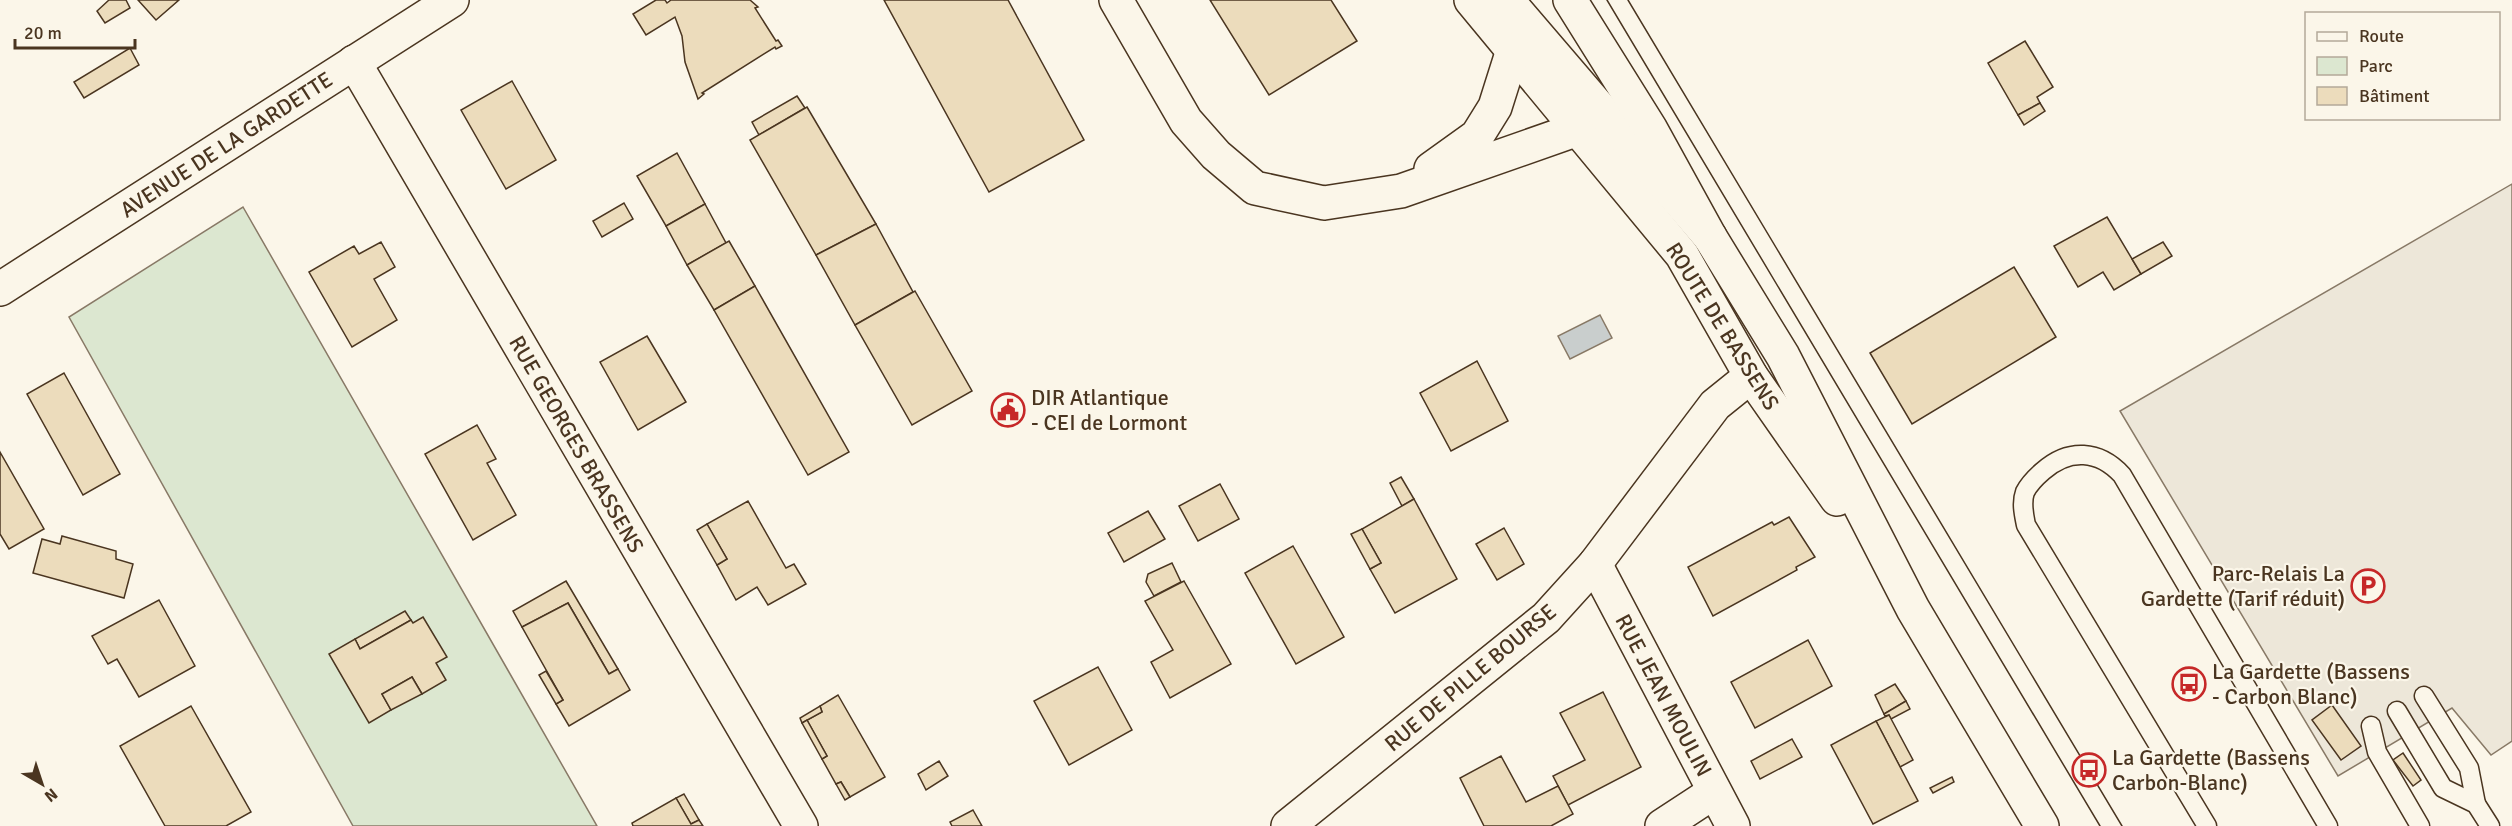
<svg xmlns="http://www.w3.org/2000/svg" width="2512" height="826" font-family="Signika,sans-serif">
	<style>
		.green { fill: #dce7d0; stroke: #887966; stroke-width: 1.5 }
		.parking { fill: #ede7d9; stroke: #887966; stroke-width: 1.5 }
		.water { fill: #c9cecd; stroke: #887966; stroke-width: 1.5 }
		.building { fill: #ecdcbc; stroke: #4a3520; stroke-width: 1.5 }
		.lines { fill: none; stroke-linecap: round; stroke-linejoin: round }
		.lane-casing { stroke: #4a3520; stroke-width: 21 }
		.street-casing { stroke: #4a3520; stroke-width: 36 }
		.secondary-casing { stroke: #4a3520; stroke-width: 36 }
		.highway-casing { stroke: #4a3520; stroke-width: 36 }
		.lane { stroke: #fbf6e9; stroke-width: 18 }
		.street { stroke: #fbf6e9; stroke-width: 33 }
		.secondary { stroke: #fbf6e9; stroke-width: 33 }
		.highway { stroke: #fbf6e9; stroke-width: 33 }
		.tram { stroke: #4a3520; stroke-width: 1.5 }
		.labels { text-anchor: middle; stroke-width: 4.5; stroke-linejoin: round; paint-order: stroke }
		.street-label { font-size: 22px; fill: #4a3520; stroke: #fbf6e9 }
		.poi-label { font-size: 22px; fill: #4a3520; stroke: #fbf6e9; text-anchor: start }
	</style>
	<rect width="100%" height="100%" fill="#fbf6e9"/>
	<path class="green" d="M 243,207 L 597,826 L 353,826 L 69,317 Z"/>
	<path class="parking" d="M 2512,184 L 2512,741 L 2491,755 L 2452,708 L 2338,776 L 2120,411 Z"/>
	<path class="water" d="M 1600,315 L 1612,338 L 1570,359 L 1558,336 Z"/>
	<g class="building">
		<path d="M 109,0 L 126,0 L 130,8 L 105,23 L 97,11 Z"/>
		<path d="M 138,0 L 179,0 L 156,20 Z"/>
		<path d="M 656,0 L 665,0 L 667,3 L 671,0 L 750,0 L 758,7 L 755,8 L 776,41 L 778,40 L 782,46 L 776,49 L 775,47 L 702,93 L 704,94 L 698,99 L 685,62 L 682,36 L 675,17 L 646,35 L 633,14 Z"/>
		<path d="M 884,0 L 1008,0 L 1084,140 L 989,192 Z"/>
		<path d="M 1210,0 L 1331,0 L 1357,41 L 1269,95 Z"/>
		<path d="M 2025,41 L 2053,87 L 2037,97 L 2040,103 L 2018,115 L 1988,63 Z"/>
		<path d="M 130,48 L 139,65 L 84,98 L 74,82 Z"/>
		<path d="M 512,81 L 556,160 L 506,189 L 461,110 Z"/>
		<path d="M 797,96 L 805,108 L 759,135 L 752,122 Z"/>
		<path d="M 2040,103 L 2045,111 L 2024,125 L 2018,115 Z"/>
		<path d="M 807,107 L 876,224 L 816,255 L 750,140 Z"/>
		<path d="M 677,153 L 705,204 L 666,226 L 637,176 Z"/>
		<path d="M 624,203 L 633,219 L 602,237 L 593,221 Z"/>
		<path d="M 705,204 L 726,243 L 687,265 L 666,226 Z"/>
		<path d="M 2107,217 L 2141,274 L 2114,290 L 2103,272 L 2078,287 L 2054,246 Z"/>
		<path d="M 876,224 L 913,292 L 855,325 L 816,255 Z"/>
		<path d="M 729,241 L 755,286 L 714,310 L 687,265 Z"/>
		<path d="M 381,242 L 395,267 L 374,279 L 397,320 L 352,347 L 309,272 L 354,246 L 359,254 Z"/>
		<path d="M 2163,242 L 2172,256 L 2141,274 L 2132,259 Z"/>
		<path d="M 2014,267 L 2056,337 L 1912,424 L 1870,353 Z"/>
		<path d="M 755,286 L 849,452 L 808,475 L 714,310 Z"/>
		<path d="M 915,291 L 972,391 L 912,425 L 855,325 Z"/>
		<path d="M 647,336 L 686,402 L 638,430 L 600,362 Z"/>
		<path d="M 1477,361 L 1508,421 L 1451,451 L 1420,393 Z"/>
		<path d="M 64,373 L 120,474 L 83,495 L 27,394 Z"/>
		<path d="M 477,425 L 496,459 L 487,463 L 516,515 L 473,540 L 425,454 Z"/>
		<path d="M 0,452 L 44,529 L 9,549 L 0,534 Z"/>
		<path d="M 1401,477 L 1414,499 L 1402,506 L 1390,483 Z"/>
		<path d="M 1220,484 L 1239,519 L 1198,541 L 1179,506 Z"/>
		<path d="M 1414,499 L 1457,579 L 1395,613 L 1370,569 L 1381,563 L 1362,529 Z"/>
		<path d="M 748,501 L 786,568 L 794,564 L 806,584 L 768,605 L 757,587 L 736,600 L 717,565 L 727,559 L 707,524 Z"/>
		<path d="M 1148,511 L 1165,539 L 1124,562 L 1108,533 Z"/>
		<path d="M 1789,517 L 1815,557 L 1796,567 L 1797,570 L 1713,616 L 1688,567 L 1772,522 L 1774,525 Z"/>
		<path d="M 707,524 L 727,559 L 717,565 L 697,530 Z"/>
		<path d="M 1504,528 L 1524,564 L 1497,580 L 1476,544 Z"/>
		<path d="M 1362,529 L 1381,563 L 1370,569 L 1351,534 Z"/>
		<path d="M 62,536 L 116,551 L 116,559 L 133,564 L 124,598 L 33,573 L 42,539 L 60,544 Z"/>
		<path d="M 1293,546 L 1344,637 L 1296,664 L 1245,573 Z"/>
		<path d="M 1172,563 L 1181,582 L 1154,596 L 1146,582 L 1148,574 Z"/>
		<path d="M 566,581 L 618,669 L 609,674 L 568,603 L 522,627 L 513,611 Z"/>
		<path d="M 1184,581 L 1231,664 L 1170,698 L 1151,662 L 1173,650 L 1145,601 Z"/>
		<path d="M 159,600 L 195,666 L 139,697 L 117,659 L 108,664 L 92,636 Z"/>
		<path d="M 568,603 L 609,674 L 618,669 L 630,690 L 569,726 L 556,704 L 563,700 L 522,627 Z"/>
		<path d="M 405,611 L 411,620 L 360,649 L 355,639 Z"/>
		<path d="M 423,617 L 447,657 L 436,663 L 446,680 L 422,694 L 412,677 L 382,694 L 391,710 L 369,723 L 329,654 L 355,639 L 360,649 L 411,620 L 413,623 Z"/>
		<path d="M 1808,640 L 1832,686 L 1755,728 L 1731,682 Z"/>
		<path d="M 1098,667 L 1132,730 L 1069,765 L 1034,701 Z"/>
		<path d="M 546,671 L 563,700 L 556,704 L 539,675 Z"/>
		<path d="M 412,677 L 422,694 L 391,710 L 382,694 Z"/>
		<path d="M 1895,684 L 1906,701 L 1884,714 L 1875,695 Z"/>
		<path d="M 1603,692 L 1641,767 L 1568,805 L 1553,776 L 1585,760 L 1560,713 Z"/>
		<path d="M 838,695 L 885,777 L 850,797 L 841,782 L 836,784 L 822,759 L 827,756 L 807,720 L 822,712 L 820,706 Z"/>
		<path d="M 1906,701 L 1910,709 L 1891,719 L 1889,715 L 1885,716 L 1884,714 Z"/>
		<path d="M 2332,705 L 2361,746 L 2341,760 L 2312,720 Z"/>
		<path d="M 191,706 L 251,812 L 226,826 L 165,826 L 120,746 Z"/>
		<path d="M 820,706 L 822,712 L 802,723 L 800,718 Z"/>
		<path d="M 1889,715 L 1913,760 L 1900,767 L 1876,721 Z"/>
		<path d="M 807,720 L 827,756 L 822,759 L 802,723 Z"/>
		<path d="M 1876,721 L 1918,801 L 1873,824 L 1831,745 Z"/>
		<path d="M 1792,739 L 1802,757 L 1760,779 L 1751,761 Z"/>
		<path d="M 2403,753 L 2421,780 L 2413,786 L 2393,760 Z"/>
		<path d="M 1501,756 L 1526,802 L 1558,786 L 1573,814 L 1551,826 L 1484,826 L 1460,778 Z"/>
		<path d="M 939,761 L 948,776 L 926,790 L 918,774 Z"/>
		<path d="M 1952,777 L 1954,782 L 1933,793 L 1930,788 Z"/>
		<path d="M 841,782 L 850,797 L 845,800 L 836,784 Z"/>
		<path d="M 684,794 L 699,820 L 691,824 L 676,798 Z"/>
		<path d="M 676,798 L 691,824 L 699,820 L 703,826 L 633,826 L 632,823 Z"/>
		<path d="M 973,810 L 982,826 L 952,826 L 950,822 Z"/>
	</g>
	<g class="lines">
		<g class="lane-casing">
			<g id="lane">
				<path d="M 2424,696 L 2469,768 L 2476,804"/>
				<path d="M 2397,711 L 2443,788 L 2476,804 L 2490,826"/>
				<path d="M 2371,726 L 2377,752 L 2420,826"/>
				<path d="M 2207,826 L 2026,525 C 2024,515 2021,503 2025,492 C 2029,484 2036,477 2043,471 C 2069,448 2099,450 2122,475 L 2328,826"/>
			</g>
		</g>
		<g class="street-casing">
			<g id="street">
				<path d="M 354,62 L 801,826"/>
				<path d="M 1595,564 L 1733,826"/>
				<path d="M 1288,826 L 1546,618 L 1595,564 L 1715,405 L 1751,376"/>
				<path d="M 1662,826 L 1714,792"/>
			</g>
		</g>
		<g class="secondary-casing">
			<g id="secondary">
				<path d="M 1116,0 L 1186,121 L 1216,155 L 1255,188 L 1324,203 L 1401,191 L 1578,129"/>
				<path d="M 1471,0 L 1682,255 L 1751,376 L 1837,499"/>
				<path d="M 1507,0 L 1710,237 L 1783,356 L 1913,609 L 2042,826"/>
				<path d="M 1431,169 L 1477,136 L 1495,107 L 1513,50"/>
				<path d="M 0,289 L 452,0"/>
			</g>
		</g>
		<g class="highway-casing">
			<path id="highway" d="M 1570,0 L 1650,128 L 1710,237"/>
		</g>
		<use href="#lane" class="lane"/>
		<use href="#street" class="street"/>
		<use href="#secondary" class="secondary"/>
		<use href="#highway" class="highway"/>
		<g class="tram">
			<path d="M 1607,0 L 2100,826"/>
			<path d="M 1628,0 L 2122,826"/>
		</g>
	</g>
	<defs>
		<g id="civic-ring" transform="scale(1.725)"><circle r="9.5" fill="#fbf6e9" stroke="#c62828" stroke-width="1.5"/><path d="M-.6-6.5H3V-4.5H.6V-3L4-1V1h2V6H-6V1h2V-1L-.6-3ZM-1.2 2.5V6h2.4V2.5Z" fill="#c62828"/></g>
		<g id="parking-ring" transform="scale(1.725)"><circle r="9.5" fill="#fbf6e9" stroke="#c62828" stroke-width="1.5"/><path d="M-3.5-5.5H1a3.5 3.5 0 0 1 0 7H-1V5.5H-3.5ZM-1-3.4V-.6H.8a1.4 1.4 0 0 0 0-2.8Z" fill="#c62828"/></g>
		<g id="bus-ring" transform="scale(1.725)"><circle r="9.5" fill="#fbf6e9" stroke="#c62828" stroke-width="1.5"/><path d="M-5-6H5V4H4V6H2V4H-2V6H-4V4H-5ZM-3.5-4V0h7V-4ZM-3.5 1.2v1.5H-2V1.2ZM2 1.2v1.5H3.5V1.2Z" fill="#c62828"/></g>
	</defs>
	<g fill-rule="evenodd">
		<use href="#civic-ring" x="1008" y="410"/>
		<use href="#parking-ring" x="2368" y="586"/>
		<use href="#bus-ring" x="2189" y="684"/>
		<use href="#bus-ring" x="2089" y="770"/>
	</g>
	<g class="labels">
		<g class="street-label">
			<text transform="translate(226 144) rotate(-33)" y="8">AVENUE DE LA GARDETTE</text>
			<text transform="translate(1723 326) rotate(58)" y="8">ROUTE DE BASSENS</text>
			<text transform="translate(577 444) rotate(60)" y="8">RUE GEORGES BRASSENS</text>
			<text transform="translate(1470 677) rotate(-40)" y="8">RUE DE PILLE BOURSE</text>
			<text transform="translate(1664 695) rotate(62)" y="8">RUE JEAN MOULIN</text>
		</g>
		<g class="poi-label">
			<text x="1031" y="405">DIR Atlantique<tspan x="1031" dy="25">- CEI de Lormont</tspan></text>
			<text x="2345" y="581" text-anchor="end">Parc-Relais La<tspan x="2345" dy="25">Gardette (Tarif réduit)</tspan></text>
			<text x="2212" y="679">La Gardette (Bassens<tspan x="2212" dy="25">- Carbon Blanc)</tspan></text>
			<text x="2112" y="765">La Gardette (Bassens<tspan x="2112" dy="25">Carbon-Blanc)</tspan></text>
		</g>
	</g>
	<rect x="2305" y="12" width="195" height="108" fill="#fbf6e9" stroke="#b4a999" stroke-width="1.5"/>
	<rect x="2317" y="32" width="30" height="9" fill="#fbf6e9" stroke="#b4a999" stroke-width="1.5"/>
	<text x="2359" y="42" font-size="18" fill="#4a3520">Route</text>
	<rect x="2317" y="57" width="30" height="18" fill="#dce7d0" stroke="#b4a999" stroke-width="1.5"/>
	<text x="2359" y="72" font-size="18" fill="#4a3520">Parc</text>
	<rect x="2317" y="87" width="30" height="18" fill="#ecdcbc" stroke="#b4a999" stroke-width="1.5"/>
	<text x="2359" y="102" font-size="18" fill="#4a3520">Bâtiment</text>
	<g transform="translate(42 784) rotate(141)" stroke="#fbf6e9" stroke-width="4.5" paint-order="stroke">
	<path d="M0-4.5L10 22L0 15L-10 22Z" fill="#4a3520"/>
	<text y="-9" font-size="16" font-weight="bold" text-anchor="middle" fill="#4a3520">N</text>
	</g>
	<path d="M15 39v9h120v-9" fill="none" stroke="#4a3520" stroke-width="3"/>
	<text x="24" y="39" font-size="18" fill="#4a3520" stroke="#fbf6e9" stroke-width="4.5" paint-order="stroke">20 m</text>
</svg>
